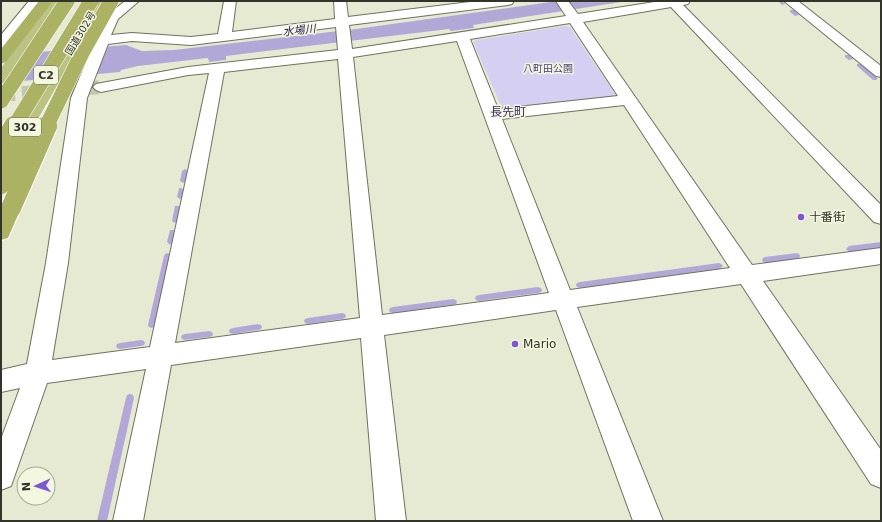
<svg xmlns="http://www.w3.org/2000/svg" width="882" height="522" font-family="'DejaVu Sans','Noto Sans JP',sans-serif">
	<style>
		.green { fill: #d5cff2 }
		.water { fill: #b1a8d8 }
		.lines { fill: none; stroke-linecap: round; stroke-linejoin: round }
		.stream { fill: #b1a8d8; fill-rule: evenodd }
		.minor-tunnel { stroke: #c3c5b0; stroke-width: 14; stroke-dasharray: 14 7; stroke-linecap: butt }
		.minor-casing { stroke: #6f725d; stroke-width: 2 }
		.trunk-casing { stroke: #fff; stroke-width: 2 }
		.motorway-casing { stroke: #fff; stroke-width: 2 }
		.minor { fill: #fff; fill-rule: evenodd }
		.trunk { fill: #bcc282; fill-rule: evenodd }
		.motorway { fill: #abb263; fill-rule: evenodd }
		.motorway-bridge-far1-casing { stroke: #fff; stroke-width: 16; stroke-linecap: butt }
		.motorway-bridge-casing { stroke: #fff; stroke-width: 22; stroke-linecap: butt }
		.motorway-bridge-far1 { stroke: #abb263; stroke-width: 15 }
		.motorway-bridge { stroke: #abb263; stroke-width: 20 }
		.poi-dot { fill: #7b58d2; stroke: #f4f7df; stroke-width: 1.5 }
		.labels { text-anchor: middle; stroke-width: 3; stroke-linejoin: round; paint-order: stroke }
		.far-street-label { font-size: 10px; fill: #32332a; stroke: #f4f7df }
		.far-park-label { font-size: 10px; fill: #4d3e7a; stroke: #f4f7df }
		.far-water-label { font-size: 11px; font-style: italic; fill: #32215a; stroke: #f4f7df }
		.shield { fill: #f4f7df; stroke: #6c6e60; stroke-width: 1 }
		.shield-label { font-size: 11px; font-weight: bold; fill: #32332a }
		.far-quarter-label { font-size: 12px; fill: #3c2b67; stroke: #f4f7df }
		.poi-label { font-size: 12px; fill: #32332a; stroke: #f4f7df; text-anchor: start }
	</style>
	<rect width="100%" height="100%" fill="#e7ead2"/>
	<path class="green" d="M 565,26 L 570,27 L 617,97 L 508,111 L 502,108 L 473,42 L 476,40 Z"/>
	<path class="water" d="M 558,1 L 628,1 L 473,25 L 474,28 L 451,31 L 449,29 L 226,56 L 226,60 L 209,62 L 208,58 L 138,66 L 121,70 L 120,72 L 1,83 L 1,55 L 126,45 L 142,51 L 174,50 L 356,29 Z"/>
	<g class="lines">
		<g class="stream">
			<path d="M 778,1 L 782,1 L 785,4 L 782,5 Z"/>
			<path d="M 790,10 L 794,10 L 799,15 L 795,16 L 790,12 Z"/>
			<path d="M 845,55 L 849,55 L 853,59 L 849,60 L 845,57 Z"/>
			<path d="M 857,64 L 861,64 L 877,78 L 877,80 L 873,80 L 857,66 Z"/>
			<path d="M 185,169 L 188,171 L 186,181 L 183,183 L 180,181 L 182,171 Z"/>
			<path d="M 179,188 L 181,188 L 184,190 L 183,197 L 180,199 L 177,197 Z"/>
			<path d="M 175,206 L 179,206 L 180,208 L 178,221 L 175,223 L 172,221 Z"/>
			<path d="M 170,230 L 174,230 L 175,232 L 173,242 L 170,245 L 167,242 Z"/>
			<path d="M 881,242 L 881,248 L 849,252 L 846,249 L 849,246 Z"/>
			<path d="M 167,253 L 169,254 L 170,256 L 156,325 L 155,327 L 152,328 L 149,327 L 148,325 L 164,256 L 165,254 Z"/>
			<path d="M 797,253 L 799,254 L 800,256 L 799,258 L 797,259 L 765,263 L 763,262 L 762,260 L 763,258 L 765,257 Z"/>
			<path d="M 719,263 L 721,264 L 723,266 L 721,268 L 719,269 L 580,288 L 577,287 L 576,285 L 577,283 L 580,282 Z"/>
			<path d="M 538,287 L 541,288 L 542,290 L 541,292 L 538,293 L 479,301 L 476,300 L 475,298 L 476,296 L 479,295 Z"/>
			<path d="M 453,299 L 456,300 L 457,302 L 456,304 L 453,305 L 393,313 L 390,312 L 389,310 L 390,308 L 393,307 Z"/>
			<path d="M 342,313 L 345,314 L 346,316 L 345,318 L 342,319 L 308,324 L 305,323 L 304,321 L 305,319 L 308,318 Z"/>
			<path d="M 258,324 L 261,325 L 262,327 L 261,329 L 258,330 L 233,334 L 230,333 L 229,331 L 230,329 L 233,328 Z"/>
			<path d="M 209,331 L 212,332 L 213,334 L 212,336 L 209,337 L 185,340 L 182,339 L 181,337 L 182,335 L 185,334 Z"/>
			<path d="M 141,340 L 144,341 L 145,343 L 144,345 L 141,346 L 120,349 L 117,348 L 116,346 L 117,344 L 120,343 Z"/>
			<path d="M 130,394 L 133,395 L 134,398 L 107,521 L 97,521 L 126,398 L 127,395 Z"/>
		</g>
		<path class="minor-tunnel" d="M 1,95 L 101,87"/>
		<g class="minor-casing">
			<g id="minor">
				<path d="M 29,1 L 42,1 L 6,47 L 1,48 L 1,35 Z"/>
				<path d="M 125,1 L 139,1 L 118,19 L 111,35 L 132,33 L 191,37 L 218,34 L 224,1 L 236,1 L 232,32 L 335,19 L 334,1 L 346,1 L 348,17 L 478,1 L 514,1 L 512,4 L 508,5 L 349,25 L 352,49 L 566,16 L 556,1 L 568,1 L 578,14 L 661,1 L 690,1 L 688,4 L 683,5 L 881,205 L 881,224 L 874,222 L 671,7 L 583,22 L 752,265 L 881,248 L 881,264 L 763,281 L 881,450 L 881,488 L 871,484 L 741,284 L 577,307 L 663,521 L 633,521 L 556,310 L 384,335 L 406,521 L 376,521 L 361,338 L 171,365 L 143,521 L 113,521 L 146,369 L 47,383 L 11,486 L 1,490 L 1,439 L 20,388 L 1,392 L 1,370 L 27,364 L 46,263 L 71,98 L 105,17 ZM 570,23 L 618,96 L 498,109 L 470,39 ZM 336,27 L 338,50 L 188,67 L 96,84 L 93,87 L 96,90 L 101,92 L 188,75 L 209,73 L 150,347 L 52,360 L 68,263 L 87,98 L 108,44 L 132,41 L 191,45 ZM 457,41 L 549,293 L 382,315 L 353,57 ZM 338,59 L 360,318 L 175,343 L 224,72 ZM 624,105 L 730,268 L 570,290 L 502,119 Z"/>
				<path d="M 784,1 L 798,1 L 881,66 L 881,77 L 876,76 Z"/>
			</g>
		</g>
		<g class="trunk-casing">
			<g id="trunk">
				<path d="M 48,1 L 62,1 L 7,82 L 1,84 L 1,68 Z"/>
				<path d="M 92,1 L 106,1 L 19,152 L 13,154 L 7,152 L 4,148 Z"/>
			</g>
		</g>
		<g class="motorway-casing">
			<g id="motorway">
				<path d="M 39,1 L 53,1 L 6,62 L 1,64 L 1,49 Z"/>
				<path d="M 11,201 L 18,203 L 21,208 L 8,238 L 1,240 L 1,208 L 4,203 Z"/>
			</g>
		</g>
		<use href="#minor" class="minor"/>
		<use href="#trunk" class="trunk"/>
		<use href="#motorway" class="motorway"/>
		<g class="motorway-bridge-far1-casing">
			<g id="motorway-bridge-far1">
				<path d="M 1,101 L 67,1"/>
				<path d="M 14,127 L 91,1"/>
				<path d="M 46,127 L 83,51 L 111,1"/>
			</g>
		</g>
		<g class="motorway-bridge-casing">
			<g id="motorway-bridge">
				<path d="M 1,148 L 14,126"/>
				<path d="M 1,184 L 25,131"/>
				<path d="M 11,208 L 47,126"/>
			</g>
		</g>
		<use href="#motorway-bridge-far1" class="motorway-bridge-far1"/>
		<use href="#motorway-bridge" class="motorway-bridge"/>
	</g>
	<g class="poi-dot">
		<circle cx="801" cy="217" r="4"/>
		<circle cx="515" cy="344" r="4"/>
	</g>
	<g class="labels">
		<g class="far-street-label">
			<text transform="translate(80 33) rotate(-59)" y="4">国道302号</text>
		</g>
		<g class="far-park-label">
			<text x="548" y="72">八町田公園</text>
		</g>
		<g class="far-water-label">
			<text transform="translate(299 30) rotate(-6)" y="4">水場川</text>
		</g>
		<g class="shield">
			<rect x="34" y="66" width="24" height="18" rx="3"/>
			<rect x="9" y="118" width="32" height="18" rx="3"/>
		</g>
		<g class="shield-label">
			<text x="46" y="79">C2</text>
			<text x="25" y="131">302</text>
		</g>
		<g class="far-quarter-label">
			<text x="508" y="116">長先町</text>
		</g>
		<g class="poi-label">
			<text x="809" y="221">十番街</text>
			<text x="523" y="348">Mario</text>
		</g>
	</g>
	<rect width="882" height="522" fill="none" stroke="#32332a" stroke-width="4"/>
	<g transform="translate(36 486) rotate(267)"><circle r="19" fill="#f4f7df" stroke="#a6a997"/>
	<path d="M0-3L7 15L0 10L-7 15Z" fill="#7b58d2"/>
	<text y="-6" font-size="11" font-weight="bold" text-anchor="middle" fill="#32332a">N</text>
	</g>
</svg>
